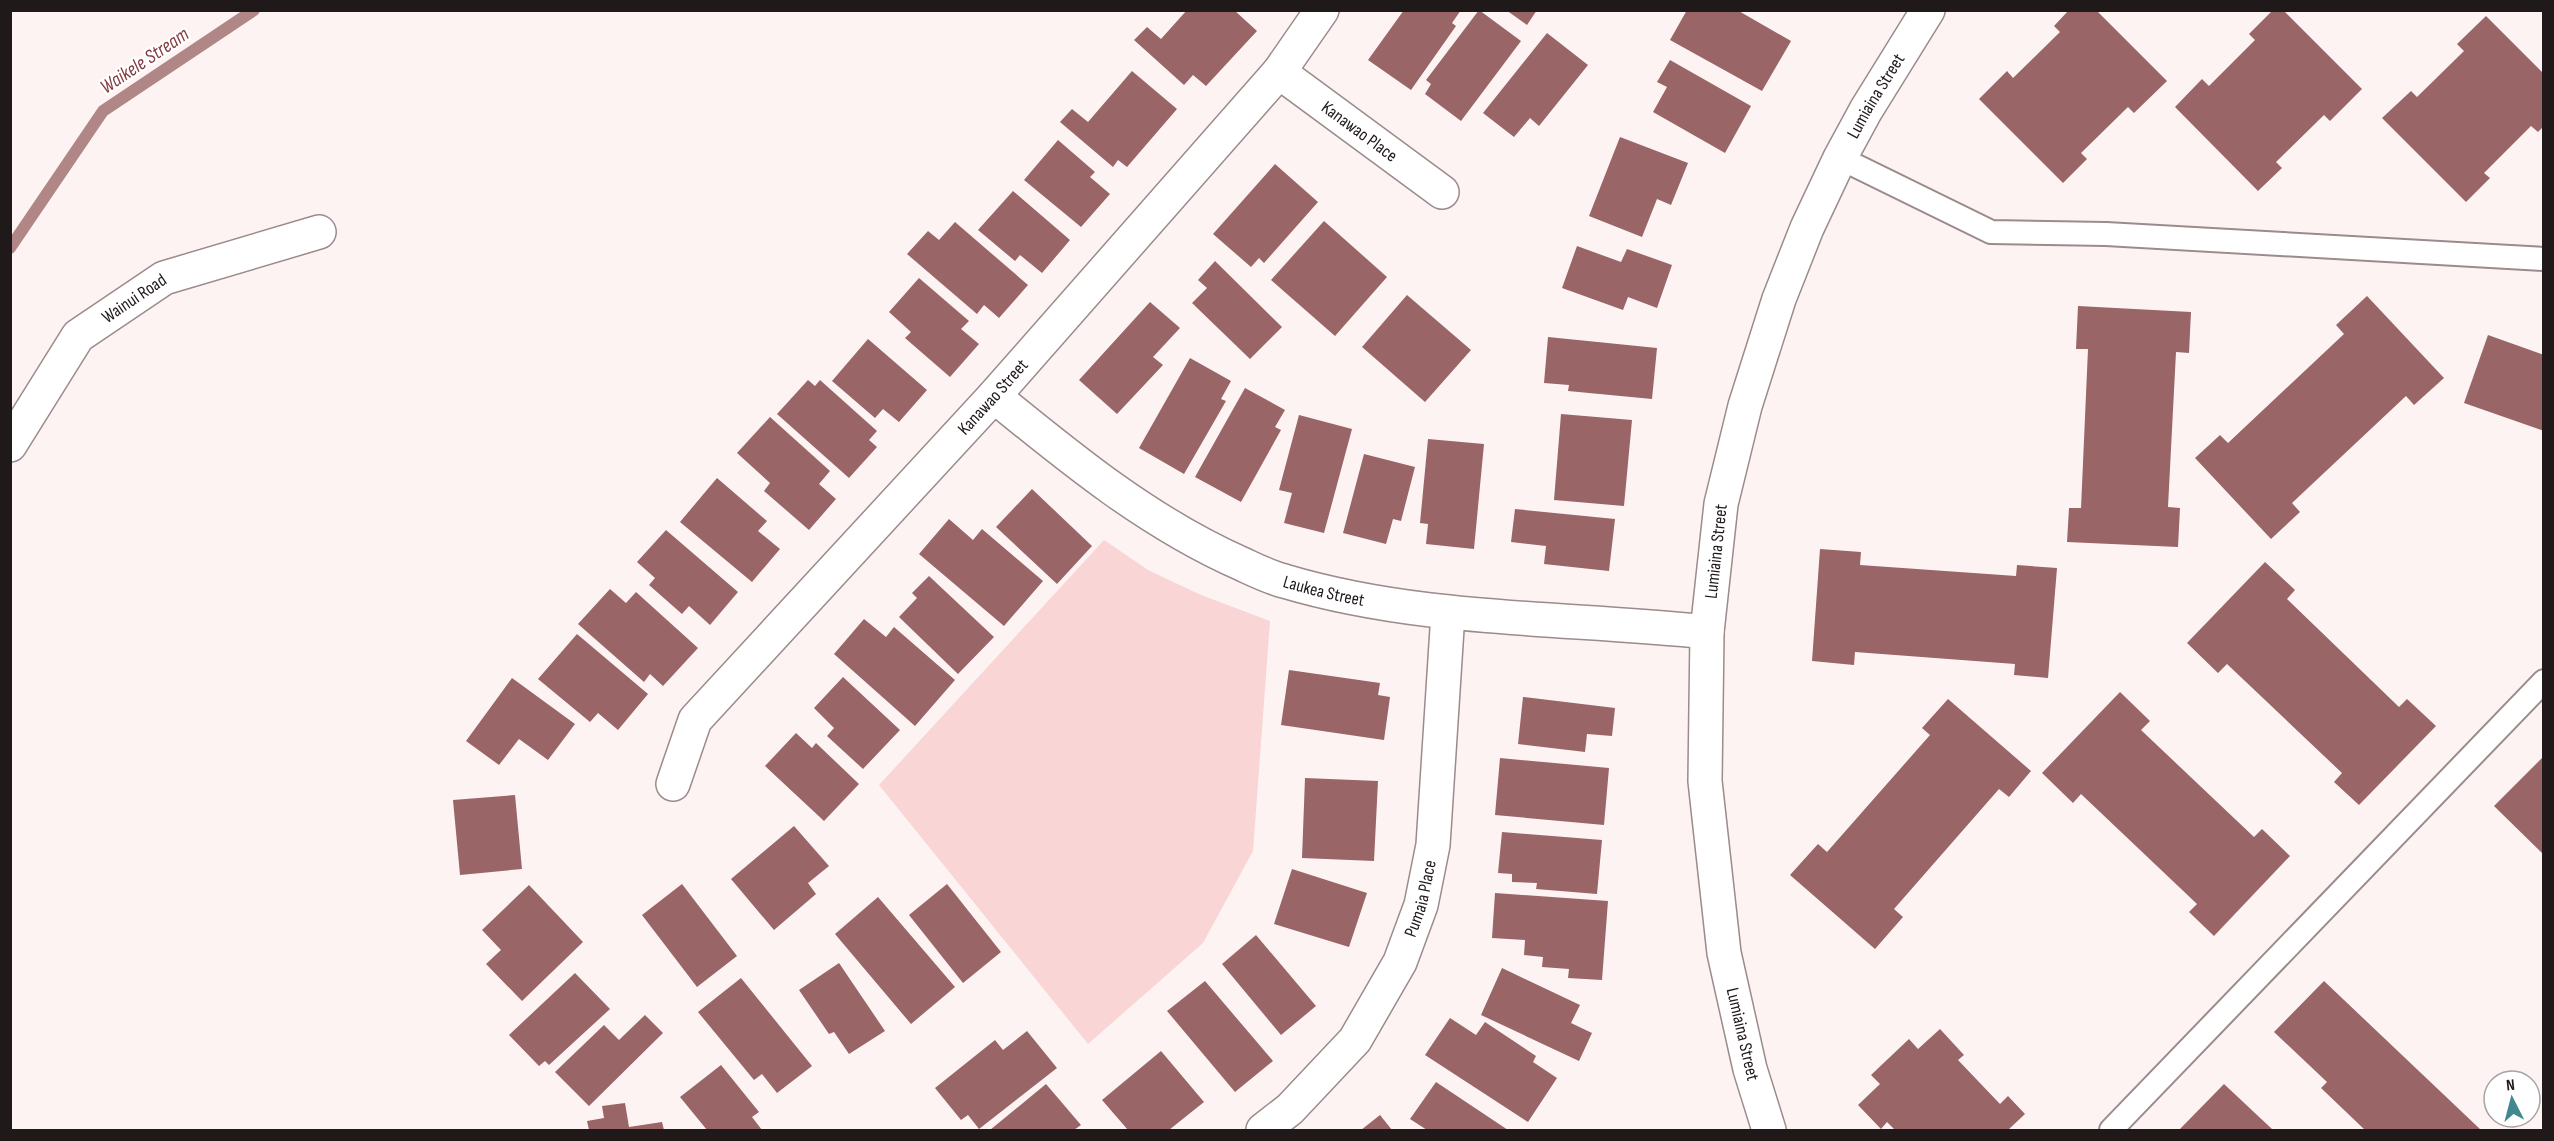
<svg xmlns="http://www.w3.org/2000/svg" width="2554" height="1141" font-family="'Sofia Sans Condensed',sans-serif">
	<style>
		.green { fill: #f9d5d5 }
		.lines { fill: none; stroke-linecap: round; stroke-linejoin: round }
		.stream { stroke: #b18687; stroke-width: 12 }
		.building { fill: #996567 }
		.service-casing { stroke: #9b8b8b; stroke-width: 26 }
		.minor-casing { stroke: #9b8b8b; stroke-width: 36 }
		.tertiary-casing { stroke: #9b8b8b; stroke-width: 36 }
		.service { stroke: #fff; stroke-width: 22 }
		.minor { stroke: #fff; stroke-width: 33 }
		.tertiary { stroke: #fff; stroke-width: 33 }
		.labels { text-anchor: middle; stroke-width: 4.5; stroke-linejoin: round; paint-order: stroke }
		.street-label { font-size: 18px; fill: #1f1919; stroke: #fff }
		.water-label { font-size: 20px; font-style: italic; fill: #843d42; stroke: #fff }
	</style>
	<rect width="100%" height="100%" fill="#fef3f3"/>
	<path class="green" d="M 1104,540 L 1148,570 L 1201,595 L 1270,621 L 1253,851 L 1203,943 L 1088,1044 L 879,785 Z"/>
	<g class="lines">
		<path class="stream" d="M 10,248 L 103,111 L 254,10"/>
	</g>
	<g class="building">
		<path d="M 1187,10 L 1234,10 L 1257,31 L 1206,86 L 1193,75 L 1184,85 L 1134,40 L 1147,27 L 1161,39 Z"/>
		<path d="M 1404,10 L 1461,10 L 1452,23 L 1456,26 L 1411,90 L 1368,60 Z"/>
		<path d="M 1479,10 L 1521,41 L 1461,121 L 1425,94 L 1431,84 L 1426,80 Z"/>
		<path d="M 1506,10 L 1537,10 L 1527,25 Z"/>
		<path d="M 1687,10 L 1737,10 L 1791,41 L 1762,91 L 1670,40 Z"/>
		<path d="M 2069,10 L 2096,10 L 2167,81 L 2134,113 L 2128,107 L 2081,153 L 2087,159 L 2063,183 L 1979,99 L 2007,71 L 2013,78 L 2060,32 L 2054,26 Z"/>
		<path d="M 2273,10 L 2283,10 L 2362,89 L 2330,121 L 2324,115 L 2276,162 L 2282,168 L 2258,191 L 2175,107 L 2202,79 L 2209,86 L 2255,40 L 2249,34 Z"/>
		<path d="M 2486,16 L 2544,74 L 2544,126 L 2538,132 L 2531,126 L 2484,173 L 2490,178 L 2466,202 L 2382,118 L 2411,91 L 2417,97 L 2464,51 L 2457,44 Z"/>
		<path d="M 1547,33 L 1588,65 L 1539,126 L 1530,118 L 1514,137 L 1483,113 Z"/>
		<path d="M 1670,60 L 1751,106 L 1725,153 L 1653,112 L 1667,87 L 1657,82 Z"/>
		<path d="M 1132,71 L 1177,109 L 1127,167 L 1118,160 L 1113,167 L 1060,122 L 1072,109 L 1088,122 Z"/>
		<path d="M 1620,137 L 1688,163 L 1671,205 L 1657,199 L 1642,237 L 1589,216 Z"/>
		<path d="M 1058,140 L 1095,172 L 1090,177 L 1110,194 L 1081,227 L 1024,180 Z"/>
		<path d="M 1275,164 L 1318,202 L 1264,263 L 1259,258 L 1251,267 L 1213,234 Z"/>
		<path d="M 1013,191 L 1070,240 L 1042,273 L 1020,255 L 1015,261 L 978,230 Z"/>
		<path d="M 1324,221 L 1387,277 L 1335,336 L 1271,280 Z"/>
		<path d="M 955,222 L 1028,285 L 999,318 L 984,305 L 977,314 L 907,254 L 928,231 L 939,240 Z"/>
		<path d="M 1577,246 L 1621,262 L 1627,249 L 1672,265 L 1657,308 L 1628,297 L 1623,310 L 1562,288 Z"/>
		<path d="M 1215,261 L 1282,327 L 1250,359 L 1192,303 L 1207,288 L 1198,280 Z"/>
		<path d="M 919,278 L 969,321 L 961,329 L 979,344 L 950,377 L 905,338 L 911,332 L 889,312 Z"/>
		<path d="M 1407,295 L 1471,350 L 1425,402 L 1362,347 Z"/>
		<path d="M 2367,296 L 2444,378 L 2414,405 L 2406,396 L 2292,503 L 2300,512 L 2271,539 L 2195,458 L 2220,435 L 2228,443 L 2344,334 L 2336,325 Z"/>
		<path d="M 1150,302 L 1180,328 L 1153,357 L 1163,365 L 1117,414 L 1079,380 Z"/>
		<path d="M 2078,306 L 2191,312 L 2189,353 L 2176,352 L 2168,507 L 2180,508 L 2178,547 L 2067,542 L 2069,508 L 2081,508 L 2088,349 L 2076,349 Z"/>
		<path d="M 2488,335 L 2544,355 L 2544,431 L 2464,403 Z"/>
		<path d="M 1548,337 L 1657,348 L 1652,399 L 1568,391 L 1569,385 L 1544,383 Z"/>
		<path d="M 868,339 L 927,390 L 899,422 L 883,409 L 875,418 L 832,381 Z"/>
		<path d="M 1190,358 L 1231,381 L 1221,399 L 1226,401 L 1184,474 L 1139,448 Z"/>
		<path d="M 808,380 L 815,386 L 820,380 L 877,431 L 869,440 L 877,447 L 849,478 L 777,414 Z"/>
		<path d="M 1245,388 L 1285,410 L 1275,427 L 1281,430 L 1241,502 L 1195,477 Z"/>
		<path d="M 1561,414 L 1632,420 L 1624,506 L 1554,500 Z"/>
		<path d="M 1299,415 L 1352,429 L 1324,533 L 1284,523 L 1292,493 L 1279,490 Z"/>
		<path d="M 770,417 L 830,471 L 819,484 L 836,499 L 809,530 L 764,491 L 770,483 L 737,453 Z"/>
		<path d="M 1428,439 L 1484,444 L 1474,549 L 1426,544 L 1428,524 L 1420,523 Z"/>
		<path d="M 1364,454 L 1415,467 L 1401,521 L 1393,519 L 1386,544 L 1343,533 Z"/>
		<path d="M 717,478 L 767,521 L 758,531 L 780,549 L 752,582 L 680,522 Z"/>
		<path d="M 1032,489 L 1092,546 L 1057,584 L 996,527 Z"/>
		<path d="M 1515,509 L 1615,519 L 1609,571 L 1544,564 L 1546,546 L 1511,542 Z"/>
		<path d="M 949,519 L 973,540 L 982,529 L 1043,581 L 1004,626 L 919,554 Z"/>
		<path d="M 666,530 L 738,592 L 710,625 L 689,606 L 682,614 L 649,585 L 655,578 L 637,562 Z"/>
		<path d="M 1820,549 L 1861,552 L 1860,565 L 2016,576 L 2017,565 L 2057,568 L 2048,678 L 2014,675 L 2015,664 L 1855,652 L 1854,665 L 1812,661 Z"/>
		<path d="M 2265,562 L 2295,590 L 2287,599 L 2399,707 L 2407,699 L 2436,726 L 2359,805 L 2334,782 L 2342,773 L 2227,664 L 2218,673 L 2187,643 Z"/>
		<path d="M 929,576 L 994,637 L 958,674 L 899,617 L 917,598 L 912,593 Z"/>
		<path d="M 610,589 L 626,603 L 636,592 L 698,648 L 663,686 L 650,674 L 644,682 L 578,624 Z"/>
		<path d="M 864,619 L 886,637 L 894,627 L 955,680 L 915,726 L 834,654 Z"/>
		<path d="M 577,634 L 648,694 L 618,730 L 598,713 L 590,722 L 538,679 Z"/>
		<path d="M 1289,670 L 1380,683 L 1378,695 L 1390,697 L 1384,740 L 1281,725 Z"/>
		<path d="M 843,677 L 900,730 L 863,769 L 827,736 L 834,728 L 814,708 Z"/>
		<path d="M 512,678 L 575,724 L 548,760 L 519,739 L 499,765 L 466,741 Z"/>
		<path d="M 2120,692 L 2150,721 L 2141,730 L 2254,837 L 2262,829 L 2290,856 L 2214,936 L 2189,912 L 2197,904 L 2081,794 L 2073,803 L 2042,773 Z"/>
		<path d="M 1523,697 L 1615,708 L 1612,736 L 1587,734 L 1585,752 L 1518,744 Z"/>
		<path d="M 1948,699 L 2031,771 L 2009,797 L 1999,789 L 1894,909 L 1903,917 L 1875,949 L 1790,875 L 1818,844 L 1827,852 L 1930,735 L 1922,728 Z"/>
		<path d="M 796,733 L 812,748 L 816,743 L 859,784 L 824,821 L 765,766 Z"/>
		<path d="M 2544,756 L 2544,855 L 2494,806 Z"/>
		<path d="M 1500,758 L 1609,768 L 1604,825 L 1495,815 Z"/>
		<path d="M 1305,778 L 1378,781 L 1374,861 L 1302,858 Z"/>
		<path d="M 515,795 L 522,869 L 460,875 L 453,800 Z"/>
		<path d="M 794,826 L 829,866 L 808,883 L 816,894 L 774,930 L 731,879 Z"/>
		<path d="M 1502,832 L 1602,840 L 1597,894 L 1536,889 L 1537,883 L 1512,882 L 1512,874 L 1498,873 Z"/>
		<path d="M 1292,869 L 1367,893 L 1349,947 L 1274,924 Z"/>
		<path d="M 682,884 L 737,956 L 697,987 L 642,915 Z"/>
		<path d="M 947,884 L 1001,952 L 963,983 L 909,915 Z"/>
		<path d="M 529,885 L 583,942 L 522,1001 L 486,964 L 501,950 L 482,930 Z"/>
		<path d="M 1495,893 L 1608,901 L 1602,980 L 1568,978 L 1569,969 L 1542,967 L 1543,957 L 1524,955 L 1525,940 L 1492,938 Z"/>
		<path d="M 878,897 L 955,987 L 911,1024 L 835,934 Z"/>
		<path d="M 1256,935 L 1316,1006 L 1281,1035 L 1222,964 Z"/>
		<path d="M 839,963 L 885,1031 L 849,1054 L 834,1032 L 829,1034 L 799,990 Z"/>
		<path d="M 1502,968 L 1580,1005 L 1571,1023 L 1592,1033 L 1579,1061 L 1481,1015 Z"/>
		<path d="M 575,973 L 610,1009 L 549,1065 L 545,1061 L 539,1066 L 509,1035 Z"/>
		<path d="M 741,978 L 812,1066 L 777,1093 L 762,1074 L 754,1080 L 698,1012 Z"/>
		<path d="M 1205,981 L 1273,1061 L 1235,1092 L 1167,1011 Z"/>
		<path d="M 2324,981 L 2481,1130 L 2365,1130 L 2321,1088 L 2327,1082 L 2274,1032 Z"/>
		<path d="M 645,1015 L 663,1033 L 589,1106 L 555,1072 L 604,1025 L 619,1040 Z"/>
		<path d="M 1450,1018 L 1476,1035 L 1485,1022 L 1536,1056 L 1533,1062 L 1557,1078 L 1528,1122 L 1425,1055 Z"/>
		<path d="M 1940,1029 L 1964,1055 L 1958,1060 L 2000,1104 L 2008,1096 L 2025,1114 L 2008,1130 L 1895,1130 L 1887,1122 L 1881,1129 L 1858,1105 L 1880,1084 L 1871,1075 L 1909,1039 L 1918,1049 Z"/>
		<path d="M 1027,1031 L 1057,1068 L 979,1129 L 968,1115 L 961,1120 L 935,1088 L 995,1040 L 1003,1050 Z"/>
		<path d="M 1161,1051 L 1204,1102 L 1169,1130 L 1128,1130 L 1102,1100 Z"/>
		<path d="M 721,1065 L 759,1112 L 752,1117 L 762,1130 L 707,1130 L 680,1097 Z"/>
		<path d="M 1436,1082 L 1508,1130 L 1427,1130 L 1410,1119 Z"/>
		<path d="M 1046,1084 L 1081,1125 L 1074,1130 L 990,1130 Z"/>
		<path d="M 2224,1084 L 2273,1130 L 2179,1130 Z"/>
		<path d="M 625,1103 L 629,1127 L 662,1122 L 664,1130 L 589,1130 L 587,1121 L 604,1118 L 602,1106 Z"/>
		<path d="M 1380,1115 L 1392,1130 L 1361,1130 Z"/>
	</g>
	<g class="lines">
		<g class="service-casing">
			<g id="service">
				<path d="M 1840,158 L 1991,232 L 2106,234 L 2544,259"/>
				<path d="M 2111,1130 L 2544,681"/>
			</g>
		</g>
		<g class="minor-casing">
			<g id="minor">
				<path id="s1" d="M 1279,72 L 1442,192"/>
				<path id="s2" d="M 994,396 C 1071,459 1149,523 1242,564 C 1255,570 1269,577 1284,581 C 1421,622 1566,617 1707,632"/>
				<path id="s3" d="M 10,445 L 78,336 L 164,278 L 319,232"/>
				<path id="s4" d="M 673,784 L 695,720 L 994,396 L 1279,72 L 1322,10"/>
				<path id="s5" d="M 1263,1130 L 1290,1109 L 1355,1040 L 1400,962 L 1421,905 L 1433,845 L 1448,613"/>
			</g>
		</g>
		<g class="tertiary-casing">
			<g id="tertiary">
				<path id="s6" d="M 1769,1130 L 1750,1069 L 1724,953 L 1705,781 L 1707,632 L 1721,504 L 1745,406 L 1779,299 L 1807,228 L 1840,158 L 1866,110 L 1928,10"/>
			</g>
		</g>
		<use href="#service" class="service"/>
		<use href="#minor" class="minor"/>
		<use href="#tertiary" class="tertiary"/>
	</g>
	<g class="labels">
		<g class="street-label">
			<text dy="6" stroke="none"><textPath href="#s6" startOffset="1072">Lumiaina Street</textPath></text>
			<text dy="6" stroke="none"><textPath href="#s1" startOffset="100">Kanawao Place</textPath></text>
			<text dy="6" stroke="none"><textPath href="#s3" startOffset="196">Wainui Road</textPath></text>
			<text dy="6" stroke="none"><textPath href="#s4" startOffset="507">Kanawao Street</textPath></text>
			<text dy="6" stroke="none"><textPath href="#s6" startOffset="586">Lumiaina Street</textPath></text>
			<text dy="6" stroke="none"><textPath href="#s2" startOffset="387">Laukea Street</textPath></text>
			<text dy="6" stroke="none"><textPath href="#s5" startOffset="286">Pumaia Place</textPath></text>
			<text transform="translate(1743 1034) rotate(77)" y="6">Lumiaina Street</text>
		</g>
		<g class="water-label">
			<text transform="translate(144 60) rotate(-34)" y="7">Waikele Stream</text>
		</g>
	</g>
	<rect width="2554" height="1141" fill="none" stroke="#1f1919" stroke-width="24"/>
	<g transform="translate(2512 1099) rotate(354)"><circle r="28" fill="#ffffff" stroke="#a5a3a3" stroke-width="1.5"/>
	<path d="M0-4.5L10 22L0 15L-10 22Z" fill="#418890"/>
	<text y="-9" font-size="16" font-weight="bold" text-anchor="middle" fill="#1f1919">N</text>
	</g>
</svg>
